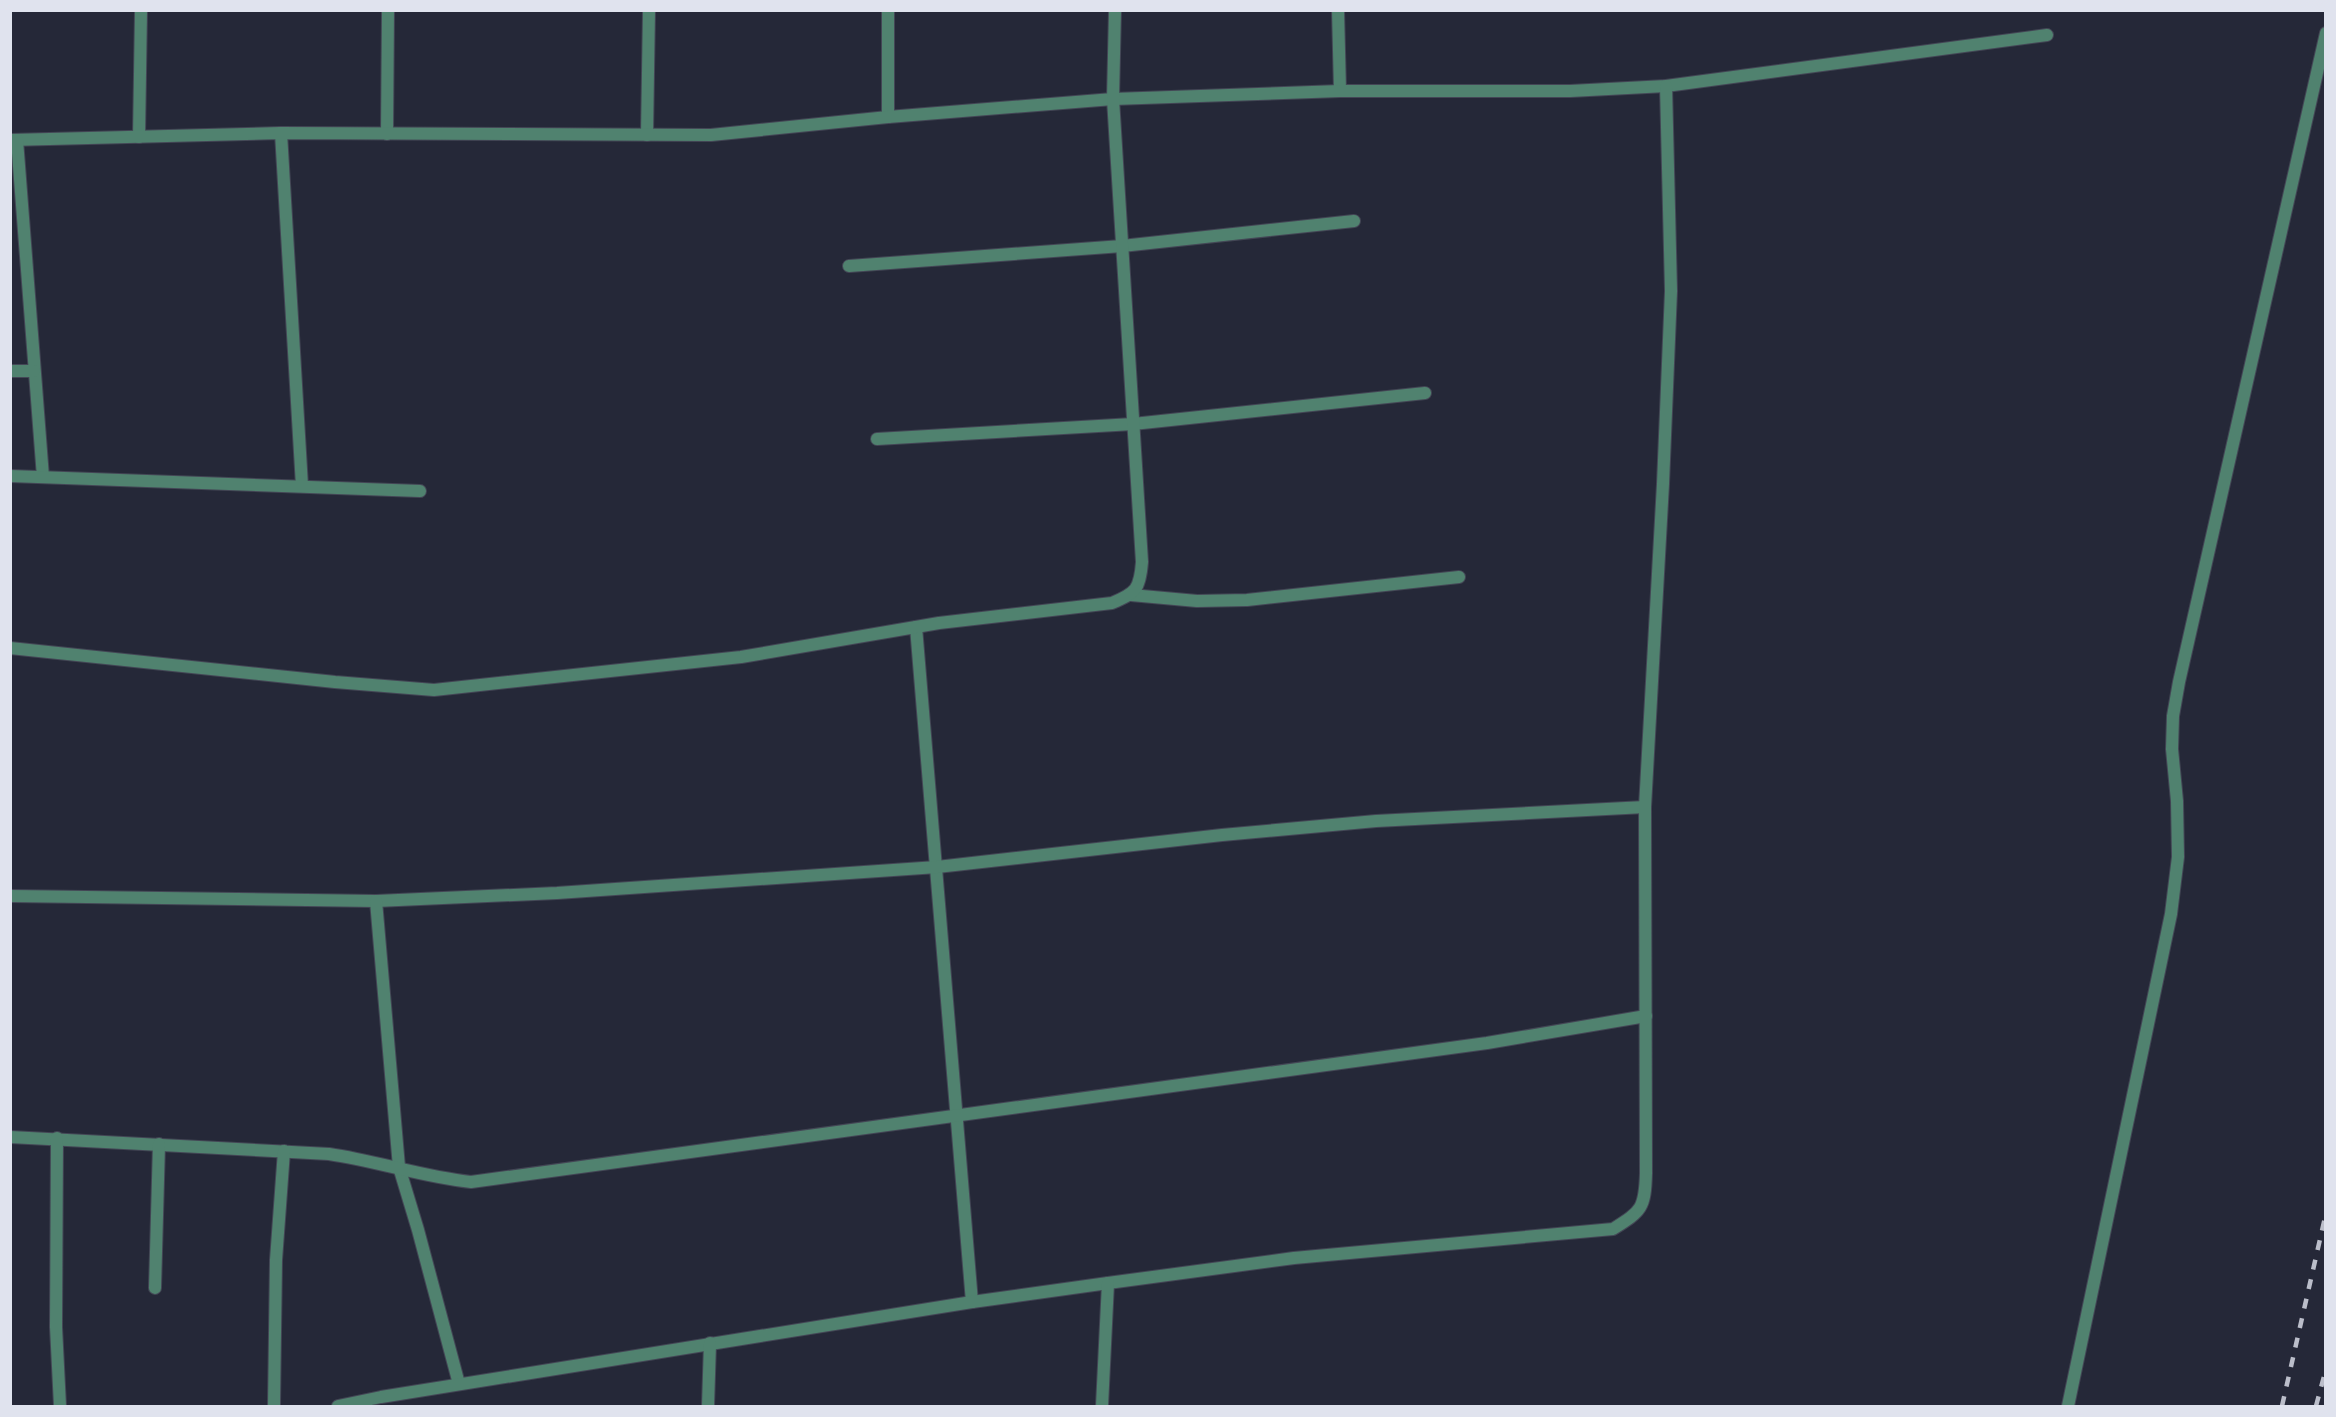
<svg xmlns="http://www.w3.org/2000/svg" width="2336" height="1417" font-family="Jost,sans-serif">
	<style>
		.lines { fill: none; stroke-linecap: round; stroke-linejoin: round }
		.service-casing { stroke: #434655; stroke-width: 14 }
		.minor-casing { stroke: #434655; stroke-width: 14 }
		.tertiary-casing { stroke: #434655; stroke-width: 14 }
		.service { stroke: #50826f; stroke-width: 12 }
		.minor { stroke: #50826f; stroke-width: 12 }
		.tertiary { stroke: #50826f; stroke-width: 12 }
		.rail { stroke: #bbbeca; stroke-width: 4.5; stroke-dasharray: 10 10; stroke-linecap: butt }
	</style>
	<rect width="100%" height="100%" fill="#252838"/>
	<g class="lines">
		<g class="service-casing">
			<path id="service" d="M 2068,1406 L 2171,914 L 2178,857 L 2177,801 L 2172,749 L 2173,716 L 2179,682 L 2326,33"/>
		</g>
		<g class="minor-casing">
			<g id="minor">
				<path d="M 888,10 L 888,117"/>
				<path d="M 1338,10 L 1340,91"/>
				<path d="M 281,133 L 302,486"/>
				<path d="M 387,134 L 388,10"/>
				<path d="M 647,135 L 649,10"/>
				<path d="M 139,137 L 141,10"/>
				<path d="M 10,140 L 281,133 L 711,135 L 888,117 L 1113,99 L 1340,91 L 1570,91 L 1666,86 L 2047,35"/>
				<path d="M 17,140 L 43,477"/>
				<path d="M 849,266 L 1122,246 L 1354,221"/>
				<path d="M 10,371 L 34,371"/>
				<path d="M 877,439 L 1133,424 L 1425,393"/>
				<path d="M 10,476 L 420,491"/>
				<path d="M 1131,595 L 1197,601 L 1247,600 L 1459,577"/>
				<path d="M 916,627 L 972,1302"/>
				<path d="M 10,896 L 376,901 L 557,893 L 937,867 L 1222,835 L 1376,821 L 1645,807"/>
				<path d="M 376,901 L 399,1167 L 418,1230 L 459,1384"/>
				<path d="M 10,1137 L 329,1154 C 377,1161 423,1177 471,1182 L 1487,1043 L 1646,1016"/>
				<path d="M 57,1138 L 56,1327 L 60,1406"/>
				<path d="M 155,1288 L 159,1144"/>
				<path d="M 274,1406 L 276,1260 L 284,1151"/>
				<path d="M 338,1406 L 381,1397 L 972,1302 L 1108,1283 L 1294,1258 L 1613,1229 C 1642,1211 1645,1208 1646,1173 L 1645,807 L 1663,484 L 1671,291 L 1666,86"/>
				<path d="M 708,1406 L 710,1343"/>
				<path d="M 1102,1406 L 1108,1283"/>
			</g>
		</g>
		<g class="tertiary-casing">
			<path id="tertiary" d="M 10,648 L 335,682 L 434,690 L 741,657 L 939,623 L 1112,603 C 1136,593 1140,589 1142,562 L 1113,99 L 1115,10"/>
		</g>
		<use href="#service" class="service"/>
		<use href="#minor" class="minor"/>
		<use href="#tertiary" class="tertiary"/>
		<g class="rail">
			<path d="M 2282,1406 L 2326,1213"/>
			<path d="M 2316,1406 L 2326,1369"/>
		</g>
	</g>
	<rect width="2336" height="1417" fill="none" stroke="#e0e3ee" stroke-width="24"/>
</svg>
